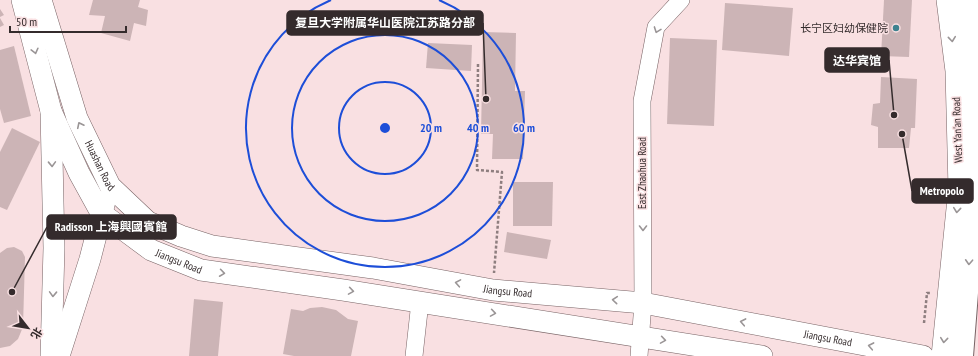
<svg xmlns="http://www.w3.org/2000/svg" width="978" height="356" font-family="'PT Sans Narrow','Noto Sans SC',sans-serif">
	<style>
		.building { fill: #ccb4b6 }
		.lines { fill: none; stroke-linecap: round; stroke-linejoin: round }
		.minor-casing { stroke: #786365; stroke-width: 18 }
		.major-casing { stroke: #786365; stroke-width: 22 }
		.highway-casing { stroke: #786365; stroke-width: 24 }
		.path { stroke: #8e7e7f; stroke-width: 2.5; stroke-dasharray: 3 2; stroke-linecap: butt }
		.minor { stroke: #fff; stroke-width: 17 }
		.major { stroke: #fff; stroke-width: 21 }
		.highway { stroke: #fff; stroke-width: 22 }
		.oneway { stroke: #9a9596 }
		.ring { fill: none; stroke: #1d4ed8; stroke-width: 2 }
		.poi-dot { fill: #3d828f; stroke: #f9e0e2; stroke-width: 1.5 }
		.labels { text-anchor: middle; stroke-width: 3; stroke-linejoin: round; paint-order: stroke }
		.poi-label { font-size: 11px; fill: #342b2c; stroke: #f9e0e2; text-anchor: end }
		.street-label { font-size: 11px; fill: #342b2c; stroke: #f9e0e2 }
		.centre { fill: #1d4ed8; stroke: #f9e0e2; stroke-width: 2 }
		.ring-label { font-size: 12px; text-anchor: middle; font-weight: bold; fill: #1d4ed8; stroke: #f9e0e2; stroke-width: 3; stroke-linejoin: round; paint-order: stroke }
		.leader { fill: none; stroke: #342b2c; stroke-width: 1.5 }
		.callout-dot { fill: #342b2c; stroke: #f9e0e2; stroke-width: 1.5 }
		.callout { fill: #342b2c; stroke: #342b2c; stroke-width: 1.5 }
		.callout-label { font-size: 12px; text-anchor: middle; font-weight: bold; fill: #fff }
	</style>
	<rect width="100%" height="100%" fill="#f9e0e2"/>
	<g class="building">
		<path d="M 93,0 L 140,0 L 138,7 L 148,10 L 146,26 L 134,23 L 130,41 L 101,33 L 105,16 L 89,15 Z"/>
		<path d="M 884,0 L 912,0 L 909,57 L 881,56 Z"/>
		<path d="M 725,3 L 793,8 L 789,56 L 722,50 Z"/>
		<path d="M 0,9 L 4,15 L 0,17 Z"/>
		<path d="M 0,18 L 4,25 L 0,27 Z"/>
		<path d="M 483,32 L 516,33 L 515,91 L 525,91 L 523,159 L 492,159 L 493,134 L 481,134 Z"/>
		<path d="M 670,38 L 717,40 L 714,126 L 667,124 Z"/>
		<path d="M 428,43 L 472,45 L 471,71 L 426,68 Z"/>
		<path d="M 14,46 L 31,116 L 4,123 L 0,109 L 0,50 Z"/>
		<path d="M 881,77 L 917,79 L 915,128 L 911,128 L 909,148 L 878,148 L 878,127 L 871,125 L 873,104 L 880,103 Z"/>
		<path d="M 12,128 L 40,142 L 7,210 L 0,207 L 0,152 Z"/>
		<path d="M 513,182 L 553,182 L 552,226 L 513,226 Z"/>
		<path d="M 507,232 L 551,240 L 547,259 L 504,252 Z"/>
		<path d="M 14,247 L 22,251 L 25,257 L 23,327 L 18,339 L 10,346 L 0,348 L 0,253 L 7,248 Z"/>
		<path d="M 194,299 L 223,302 L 218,356 L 189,356 Z"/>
		<path d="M 322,307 L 336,310 L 348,319 L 358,321 L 351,356 L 294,356 L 283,354 L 291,309 L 303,311 L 310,308 Z"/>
	</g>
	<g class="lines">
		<g class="minor-casing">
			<g id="minor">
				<path d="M 414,356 L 420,302"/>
				<path d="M 639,356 L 643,303 L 642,101 L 656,27 L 681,0"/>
			</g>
		</g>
		<g class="major-casing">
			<g id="major">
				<path d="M 22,0 L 51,111 L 54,248 L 51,356"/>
				<path id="s1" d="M 41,0 L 77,118 L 110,186 L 148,222 L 181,236 L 212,246 L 373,268 L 493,290 L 643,303 L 923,356"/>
				<path id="s2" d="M 51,111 L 79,173 L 101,213 L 151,250 L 201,270 L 343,290 L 762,356"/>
				<path d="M 59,356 L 90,259 L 105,201"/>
				<path d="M 942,356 L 959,189 L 956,71 L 947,0"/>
			</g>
		</g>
		<g class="highway-casing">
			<path id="highway" d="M 962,356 L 968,280 L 977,90 L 967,0"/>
		</g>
		<g class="path">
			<path d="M 478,64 L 477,170 L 502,172 L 494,273"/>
			<path d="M 924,323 L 927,293 L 930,293"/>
		</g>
		<use href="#minor" class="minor"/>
		<use href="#major" class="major"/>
		<use href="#highway" class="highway"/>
	</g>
	<defs><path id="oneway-chevron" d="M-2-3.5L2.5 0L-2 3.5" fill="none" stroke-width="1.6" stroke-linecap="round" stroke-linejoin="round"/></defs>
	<g class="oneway">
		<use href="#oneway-chevron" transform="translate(657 30) rotate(110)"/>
		<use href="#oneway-chevron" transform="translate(952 39) rotate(84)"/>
		<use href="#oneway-chevron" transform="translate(35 51) rotate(76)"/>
		<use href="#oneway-chevron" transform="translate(80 125) rotate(-116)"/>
		<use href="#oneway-chevron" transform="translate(52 164) rotate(88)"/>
		<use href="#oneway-chevron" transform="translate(957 210) rotate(96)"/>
		<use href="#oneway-chevron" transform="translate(643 228) rotate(90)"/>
		<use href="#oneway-chevron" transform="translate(969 262) rotate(93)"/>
		<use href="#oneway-chevron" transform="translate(222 273) rotate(8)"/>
		<use href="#oneway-chevron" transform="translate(458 283) rotate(-170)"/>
		<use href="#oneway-chevron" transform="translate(351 291) rotate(9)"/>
		<use href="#oneway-chevron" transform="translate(53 294) rotate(92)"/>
		<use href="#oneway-chevron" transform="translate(615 300) rotate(-175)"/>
		<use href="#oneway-chevron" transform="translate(493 313) rotate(9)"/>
		<use href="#oneway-chevron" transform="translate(743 322) rotate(-169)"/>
		<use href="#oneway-chevron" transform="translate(663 340) rotate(9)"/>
		<use href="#oneway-chevron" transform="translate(944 340) rotate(96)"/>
		<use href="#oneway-chevron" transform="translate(871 346) rotate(-169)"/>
	</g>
	<g class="ring">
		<circle cx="385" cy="128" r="46"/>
		<circle cx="385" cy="128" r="93"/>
		<path d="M439 0A139 139 0 1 1 331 0"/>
	</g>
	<circle class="poi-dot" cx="896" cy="28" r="4"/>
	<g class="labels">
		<g class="poi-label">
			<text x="888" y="32">长宁区妇幼保健院</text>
		</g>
		<g class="street-label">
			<text transform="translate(957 130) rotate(-92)" y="4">West Yan'an Road</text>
			<text dy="4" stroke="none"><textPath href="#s1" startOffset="176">Huashan Road</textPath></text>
			<text transform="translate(642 173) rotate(-90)" y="4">East Zhaohua Road</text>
			<text dy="4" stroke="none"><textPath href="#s2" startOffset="206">Jiangsu Road</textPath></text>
			<text dy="4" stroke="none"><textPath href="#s1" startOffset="619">Jiangsu Road</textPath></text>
			<text dy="4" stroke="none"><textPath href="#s1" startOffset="943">Jiangsu Road</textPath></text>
		</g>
	</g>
	<circle cx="385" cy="128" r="6" class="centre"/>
	<g class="ring-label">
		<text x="431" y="132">20 m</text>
		<text x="478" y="132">40 m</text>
		<text x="524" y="132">60 m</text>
	</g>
	<path class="leader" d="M486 99L483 23M894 115L889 60M902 134L912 191M12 292L47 227"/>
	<g class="callout-dot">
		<circle cx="486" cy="99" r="4"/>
		<circle cx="894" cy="115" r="4"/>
		<circle cx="902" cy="134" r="4"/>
		<circle cx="12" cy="292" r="4"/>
	</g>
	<g class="callout">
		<rect x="287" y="11" width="196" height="24" rx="4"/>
		<rect x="825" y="48" width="64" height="24" rx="4"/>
		<rect x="912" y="179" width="61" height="24" rx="4"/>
		<rect x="47" y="215" width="129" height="24" rx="4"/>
	</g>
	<g class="callout-label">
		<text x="385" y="27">复旦大学附属华山医院江苏路分部</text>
		<text x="857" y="65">达华宾馆</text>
		<text x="942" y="195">Metropolo</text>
		<text x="111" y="231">Radisson 上海興國賓館</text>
	</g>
	<g transform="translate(28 328) rotate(121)" stroke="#f9e0e2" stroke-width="3" paint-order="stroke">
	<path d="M0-3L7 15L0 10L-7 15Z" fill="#342b2c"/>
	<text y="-6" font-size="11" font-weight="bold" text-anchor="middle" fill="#342b2c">北</text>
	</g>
	<path d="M10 26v6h116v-6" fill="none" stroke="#342b2c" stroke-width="2"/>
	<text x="16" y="26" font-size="12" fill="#342b2c" stroke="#f9e0e2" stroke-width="3" paint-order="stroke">50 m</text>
</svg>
